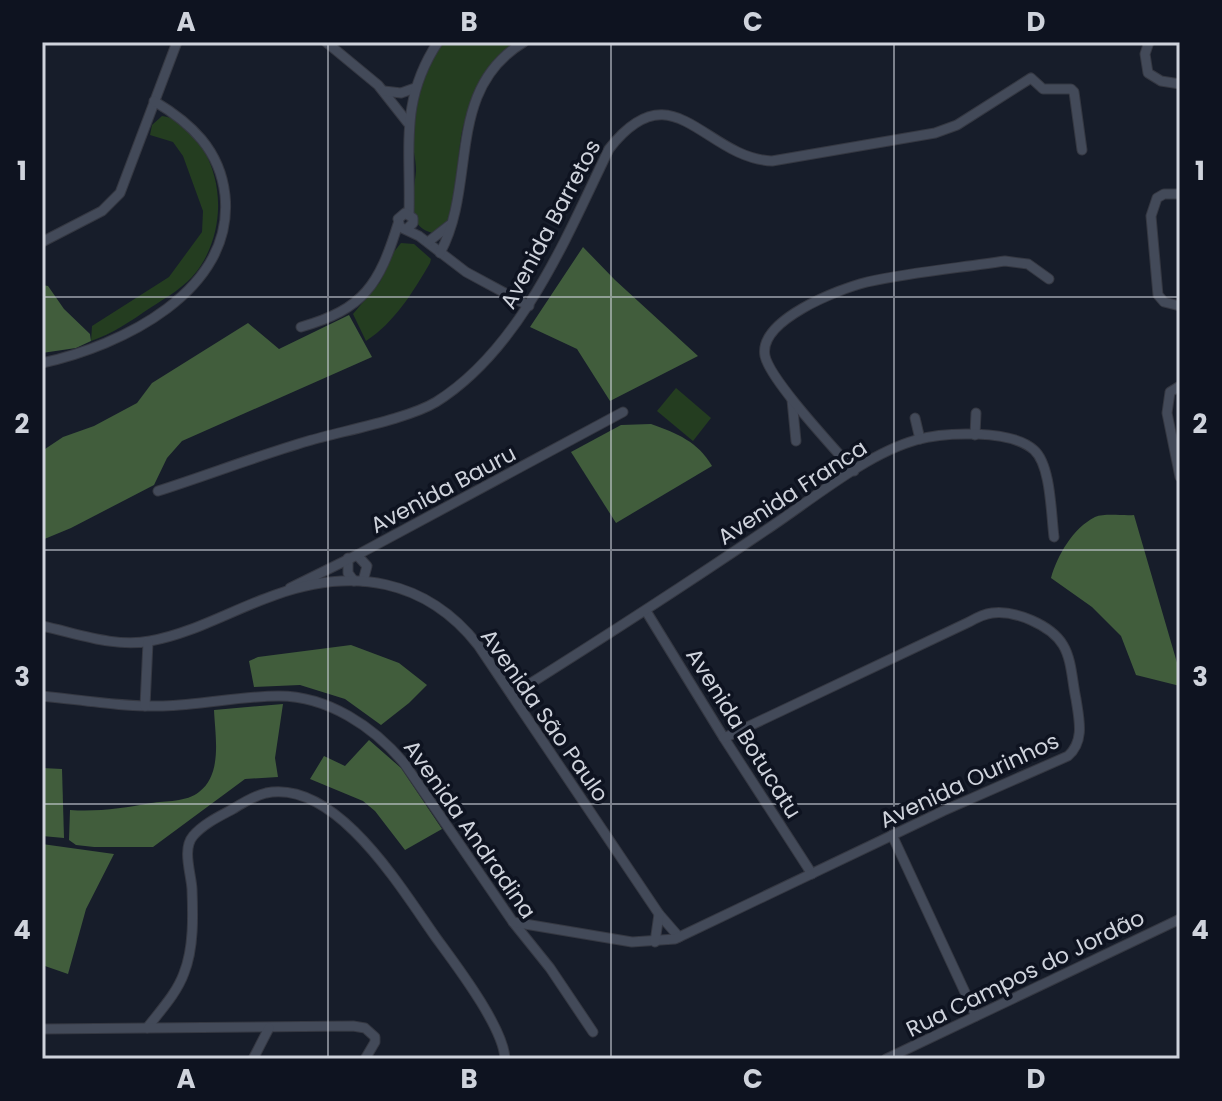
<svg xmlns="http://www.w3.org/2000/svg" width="1222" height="1101" font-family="Poppins,sans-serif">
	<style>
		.green { fill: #243d20 }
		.forest { fill: #415d3c }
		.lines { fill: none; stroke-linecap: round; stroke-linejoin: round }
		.minor-casing { stroke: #353842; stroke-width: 11 }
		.minor { stroke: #434a59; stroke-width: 9 }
		.grid { fill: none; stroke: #cfd3dc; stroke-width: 2; stroke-opacity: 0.55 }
		.labels { text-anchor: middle; stroke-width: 7; stroke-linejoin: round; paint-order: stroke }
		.street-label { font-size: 22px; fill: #cfd3dc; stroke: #0e1320 }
		.neatline { fill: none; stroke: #cfd3dc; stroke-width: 3 }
		.grid-label { font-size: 26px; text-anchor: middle; font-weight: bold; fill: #cfd3dc }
	</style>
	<rect width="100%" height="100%" fill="#171d2a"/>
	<g class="green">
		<path d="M 443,42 L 515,42 C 491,64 473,95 463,127 C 457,150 457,210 444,226 C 442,229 438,231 434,233 C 404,228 414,193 416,171 C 416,159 412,146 412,134 C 412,104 423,64 443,42 Z"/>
		<path d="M 162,116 C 178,117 196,136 203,149 C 225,186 223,236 197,271 C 185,287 167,297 150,308 C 131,321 112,334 91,341 L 92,326 L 169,277 L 202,232 L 203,211 L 183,156 L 173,142 L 150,135 L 152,125 Z"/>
		<path d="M 401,243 L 414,244 L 431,259 L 430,263 C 413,292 395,322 366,341 L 353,314 L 380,282 L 393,253 Z"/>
		<path d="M 676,388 L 711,418 L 693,441 L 657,411 Z"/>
	</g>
	<g class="forest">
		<path d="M 583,247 L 615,280 L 698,356 L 610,401 L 577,349 L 530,327 Z"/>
		<path d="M 42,285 L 48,286 L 64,309 L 90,334 L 91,341 L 76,348 L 42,353 Z"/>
		<path d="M 349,315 L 372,357 L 182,441 L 167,458 L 154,485 L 71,528 L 42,540 L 42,451 L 63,437 L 94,426 L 137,403 L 152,383 L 248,323 L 279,349 Z"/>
		<path d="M 651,424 C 677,433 698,442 712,466 L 616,523 L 571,452 L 621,425 Z"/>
		<path d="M 1134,515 L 1180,673 L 1180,686 L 1136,675 L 1121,636 L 1092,607 L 1051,578 C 1057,556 1073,528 1095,517 C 1105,513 1123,516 1134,515 Z"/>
		<path d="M 351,645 L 399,663 L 427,685 L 409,703 L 381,725 L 345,699 L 300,685 L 254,687 L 249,661 L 258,657 Z"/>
		<path d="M 283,704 L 275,758 L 278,777 L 245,779 L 153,847 L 94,847 L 76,845 L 69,840 L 70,810 C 98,812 124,808 151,803 C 165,801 187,802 199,792 C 223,774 215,735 214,710 Z"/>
		<path d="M 369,740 L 401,768 L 442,829 L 405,850 L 375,811 L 363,801 L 310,779 L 324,756 L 345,766 Z"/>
		<path d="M 42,768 L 62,769 L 64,838 L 42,836 Z"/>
		<path d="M 42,844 L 114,854 L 86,909 L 68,974 L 42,965 Z"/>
	</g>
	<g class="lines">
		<g class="minor-casing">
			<g id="minor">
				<path d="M 326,42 L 378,85 L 408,123"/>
				<path d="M 1149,42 L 1145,54 L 1148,73 L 1161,81 L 1180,84"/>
				<path d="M 384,91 L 401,93 L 415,88"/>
				<path d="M 1180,194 L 1164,194 L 1157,198 L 1151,216 L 1158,295 L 1164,302 L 1180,306"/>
				<path d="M 409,214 C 411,149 399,101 438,42"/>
				<path d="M 407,229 L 413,223 L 413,218 L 405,213 L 398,219 L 400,227 L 419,236 L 466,272 L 529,306"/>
				<path d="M 42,242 L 102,211 L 120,193 L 177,42"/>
				<path d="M 428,242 L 451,224"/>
				<path d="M 440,253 C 478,183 444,90 524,42"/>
				<path d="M 301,327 C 364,309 379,285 398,224"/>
				<path d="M 42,363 C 121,346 235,291 225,195 C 220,150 191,123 154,101"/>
				<path d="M 1180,386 L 1170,392 L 1167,413 L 1180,477"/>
				<path d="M 792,400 L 796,441"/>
				<path d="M 915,418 L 920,439"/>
				<path d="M 975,435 L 976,413"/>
				<path d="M 854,471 C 835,449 770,380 765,356 C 758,320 839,289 867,282 C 912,272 959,268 1005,261 L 1028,264 L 1049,279"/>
				<path d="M 158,491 C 208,475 257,456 308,441 C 342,431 408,419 436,402 C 521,349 567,236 609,149 C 673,67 704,158 772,161 L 935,133 L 957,125 L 1031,78 L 1043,89 L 1071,89 L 1074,92 L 1082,150"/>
				<path d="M 357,555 L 367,566 L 363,581"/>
				<path d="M 348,558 L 348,573 L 354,581"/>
				<path d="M 290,588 L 357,555 L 623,412"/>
				<path d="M 646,611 L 724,738 L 812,874"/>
				<path d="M 42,626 C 76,633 115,648 150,641 C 194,633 234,609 275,595 C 353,567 426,579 478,645 L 659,914 L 679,937"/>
				<path d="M 512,695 C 598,641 682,587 766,530 C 810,501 866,454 916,440 C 944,432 1011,429 1034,450 C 1051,465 1051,514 1054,537"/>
				<path d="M 42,696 C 82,700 123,707 163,706 C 202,705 240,696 279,696 C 328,696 374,727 404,763 L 513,922 L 550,968 L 593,1032"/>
				<path d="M 145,706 L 148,642"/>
				<path d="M 892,835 L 976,1016"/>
				<path d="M 513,922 L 632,942 L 675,939 L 943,811 L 1068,756 C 1085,741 1079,719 1076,699 C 1072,681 1072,660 1063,645 C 1051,625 1015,610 992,613 C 984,614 976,618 969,622 L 724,738"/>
				<path d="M 655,942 L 659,914"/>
				<path d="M 147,1028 C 160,1011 177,993 184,973 C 194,948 193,915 192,889 C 191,873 182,849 193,836 C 203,824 220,816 233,809 C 244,802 254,796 266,793 C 337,779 402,890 437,939 C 456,965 504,1028 505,1059"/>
				<path d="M 42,1029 L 353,1026 L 365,1028 L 375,1037 L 375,1042 L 365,1059"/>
				<path d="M 253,1059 L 269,1028"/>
				<path d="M 886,1059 L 1180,919"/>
			</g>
		</g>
		<use href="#minor" class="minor"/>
	</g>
	<path class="grid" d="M 328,42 L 328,1059M 611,42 L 611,1059M 894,42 L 894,1059M 42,297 L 1180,297M 42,550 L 1180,550M 42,804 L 1180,804"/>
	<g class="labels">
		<g class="street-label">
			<text transform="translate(550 224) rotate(-62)" y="8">Avenida Barretos</text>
			<text transform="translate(443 489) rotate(-28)" y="8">Avenida Bauru</text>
			<text transform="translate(792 492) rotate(-33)" y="8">Avenida Franca</text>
			<text transform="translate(545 715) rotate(55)" y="8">Avenida São Paulo</text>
			<text transform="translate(744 733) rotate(58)" y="8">Avenida Botucatu</text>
			<text transform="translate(969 780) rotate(-25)" y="8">Avenida Ourinhos</text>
			<text transform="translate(470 829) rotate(55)" y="8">Avenida Andradina</text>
			<text transform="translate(1025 973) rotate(-26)" y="8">Rua Campos do Jordão</text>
		</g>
	</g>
	<rect width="1222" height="1101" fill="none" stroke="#0e1320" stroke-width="88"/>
	<rect x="44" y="44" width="1134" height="1013" class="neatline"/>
	<g class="grid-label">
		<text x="186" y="31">A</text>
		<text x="469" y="31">B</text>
		<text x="753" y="31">C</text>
		<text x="1036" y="31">D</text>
		<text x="22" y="180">1</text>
		<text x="1200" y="180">1</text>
		<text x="22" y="433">2</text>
		<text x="1200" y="433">2</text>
		<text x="22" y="686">3</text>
		<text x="1200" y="686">3</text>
		<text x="22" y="939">4</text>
		<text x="1200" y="939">4</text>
		<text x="186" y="1088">A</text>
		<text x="469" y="1088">B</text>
		<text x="753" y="1088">C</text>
		<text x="1036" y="1088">D</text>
	</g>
</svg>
